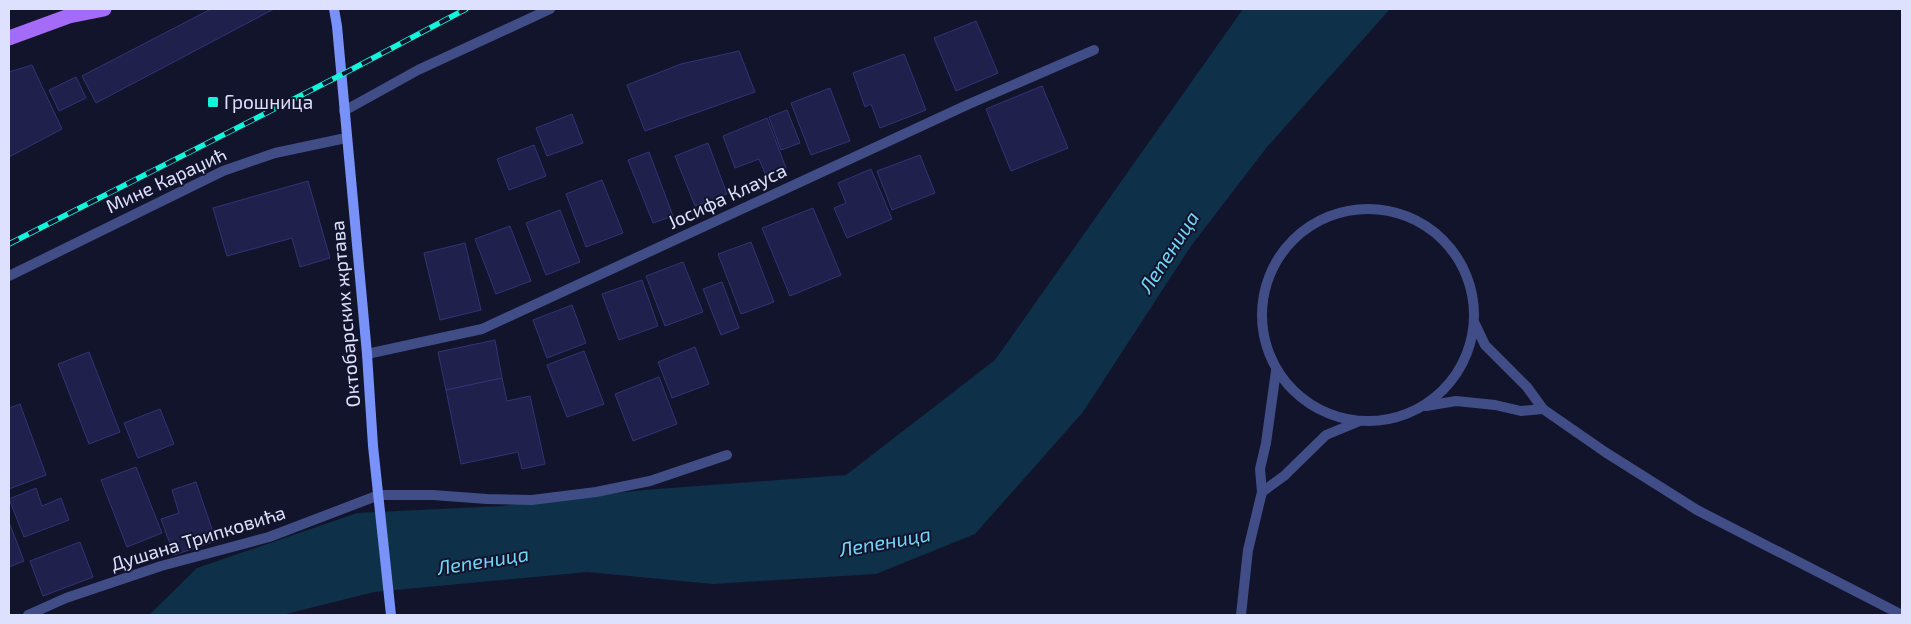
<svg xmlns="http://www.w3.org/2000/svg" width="1911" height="624" font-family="'Exo 2',sans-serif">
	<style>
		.water { fill: #0e3048 }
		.building { fill: #1f204b; stroke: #323476 }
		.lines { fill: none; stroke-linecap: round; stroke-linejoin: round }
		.lane { stroke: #404d87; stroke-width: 10 }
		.street { stroke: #404d87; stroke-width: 10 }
		.secondary { stroke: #7992f9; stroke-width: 10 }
		.primary { stroke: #a46af8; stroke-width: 15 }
		.rail-casing { stroke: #13f5da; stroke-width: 5.5 }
		.rail { stroke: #12142b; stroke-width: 4; stroke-dasharray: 11; stroke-linecap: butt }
		.poi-dot { fill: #13f5da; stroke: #12142b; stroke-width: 2 }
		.labels { text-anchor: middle; stroke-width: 4; stroke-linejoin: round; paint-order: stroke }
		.poi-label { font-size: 19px; fill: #dee1fe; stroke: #12142b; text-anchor: start }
		.street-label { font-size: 19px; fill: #dee1fe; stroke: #12142b }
		.water-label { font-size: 20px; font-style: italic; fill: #70d7f9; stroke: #12142b }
	</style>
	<rect width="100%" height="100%" fill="#12142b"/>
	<path class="water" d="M 1243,9 L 1390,9 L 1267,147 L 1191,246 L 1083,412 L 975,534 L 876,574 L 713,584 L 587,572 L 374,592 L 282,615 L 149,615 L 197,568 L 357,513 L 501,506 L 644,490 L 846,475 L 995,360 Z"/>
	<g class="building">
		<path d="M 211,9 L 274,9 L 96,103 L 82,76 Z"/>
		<path d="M 976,21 L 998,73 L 956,91 L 934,38 Z"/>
		<path d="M 739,51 L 755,92 L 645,131 L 627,85 L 681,64 Z"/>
		<path d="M 904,54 L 926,110 L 880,128 L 871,104 L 865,107 L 853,73 Z"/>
		<path d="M 32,65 L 62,129 L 9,157 L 9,72 Z"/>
		<path d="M 76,77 L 86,98 L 59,111 L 49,90 Z"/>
		<path d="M 1042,86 L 1068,148 L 1011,171 L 986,109 Z"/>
		<path d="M 830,88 L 850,141 L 811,155 L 791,103 Z"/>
		<path d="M 787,110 L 800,143 L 781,150 L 769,117 Z"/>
		<path d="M 572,114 L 583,143 L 547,156 L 536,128 Z"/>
		<path d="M 767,118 L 786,168 L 766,176 L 759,159 L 735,168 L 723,136 Z"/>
		<path d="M 708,143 L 727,194 L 695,206 L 675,156 Z"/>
		<path d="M 534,145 L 546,176 L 509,190 L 497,159 Z"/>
		<path d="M 649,152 L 673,216 L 653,223 L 628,160 Z"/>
		<path d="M 920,155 L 935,193 L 892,210 L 877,171 Z"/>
		<path d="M 871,169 L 892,219 L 847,238 L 834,208 L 846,203 L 838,183 Z"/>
		<path d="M 602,180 L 623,233 L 586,247 L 566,194 Z"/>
		<path d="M 308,181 L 330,258 L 300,267 L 292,238 L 227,256 L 213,208 Z"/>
		<path d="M 813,208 L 841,275 L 790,296 L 762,228 Z"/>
		<path d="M 560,210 L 580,262 L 546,275 L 526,223 Z"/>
		<path d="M 510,226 L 531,281 L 496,294 L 475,239 Z"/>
		<path d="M 751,242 L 774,302 L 741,314 L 718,254 Z"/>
		<path d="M 465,243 L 481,310 L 440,320 L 424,253 Z"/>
		<path d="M 683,262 L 703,312 L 665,326 L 646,276 Z"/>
		<path d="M 642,280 L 658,326 L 619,340 L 602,294 Z"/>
		<path d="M 722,282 L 739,328 L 721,335 L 703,289 Z"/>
		<path d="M 572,305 L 586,343 L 547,358 L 533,320 Z"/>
		<path d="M 495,340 L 502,378 L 446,390 L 438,352 Z"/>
		<path d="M 695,347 L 709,384 L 672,398 L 658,362 Z"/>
		<path d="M 584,351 L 604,404 L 567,417 L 547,365 Z"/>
		<path d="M 89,352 L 120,432 L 89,444 L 58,364 Z"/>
		<path d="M 659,377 L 677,424 L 633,441 L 615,394 Z"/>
		<path d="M 502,378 L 507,401 L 530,396 L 545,464 L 522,469 L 518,452 L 461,464 L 446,390 Z"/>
		<path d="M 20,404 L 46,475 L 9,489 L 9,408 Z"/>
		<path d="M 160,409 L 174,444 L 138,458 L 124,423 Z"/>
		<path d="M 136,467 L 162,533 L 127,547 L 101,480 Z"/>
		<path d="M 196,482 L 216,541 L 174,555 L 161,519 L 179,513 L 172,490 Z"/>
		<path d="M 36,488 L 42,506 L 61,498 L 69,520 L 24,537 L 9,499 Z"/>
		<path d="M 9,522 L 24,561 L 9,567 Z"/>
		<path d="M 80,542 L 93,577 L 43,596 L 30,561 Z"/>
	</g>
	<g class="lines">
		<g class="lane">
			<circle cx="1368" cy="315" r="106"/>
			<path d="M 1475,324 L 1485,345 L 1527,387 L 1543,409 L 1605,452 L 1697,510 L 1902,615"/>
			<path d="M 1426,406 L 1456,401 L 1495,405 L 1521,411 L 1543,409"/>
			<path d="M 1262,492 L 1284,476 L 1326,435 L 1360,421"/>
			<path d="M 1241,615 L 1248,550 L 1262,492 L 1260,469 L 1266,443 L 1276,371"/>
		</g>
		<g class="street">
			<path d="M 344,111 L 418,70 L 550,9"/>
			<path d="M 9,276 L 223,171 L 275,153 L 346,138"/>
			<path d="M 367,354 L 482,329 L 969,104 L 1094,50"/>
			<path d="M 28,615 L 66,598 L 161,566 L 269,537 L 379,495 L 433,495 L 487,499 L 532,500 L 596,492 L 650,481 L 727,455"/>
		</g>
		<path class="secondary" d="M 334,9 L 337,26 L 367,354 L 373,446 L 391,615"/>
		<path class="primary" d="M 9,38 L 69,16 L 104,9"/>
		<g class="rail-casing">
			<path id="rail" d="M 9,244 L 341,75 L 466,9"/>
		</g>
		<use href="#rail" class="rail"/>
	</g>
	<rect class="poi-dot" x="207" y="96" width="12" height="12" rx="2.5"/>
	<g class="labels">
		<g class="poi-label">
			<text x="224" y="109">Грошница</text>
		</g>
		<g class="street-label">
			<text transform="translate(166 180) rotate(-25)" y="7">Мине Караџић</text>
			<text transform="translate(727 196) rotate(-25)" y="7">Јосифа Клауса</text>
			<text transform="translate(345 314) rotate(-95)" y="7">Октобарских жртава</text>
			<text transform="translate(198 538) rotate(-17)" y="7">Душана Трипковића</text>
		</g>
		<g class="water-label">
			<text transform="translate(1169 252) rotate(-57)" y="7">Лепеница</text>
			<text transform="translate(885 542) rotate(-10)" y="7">Лепеница</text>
			<text transform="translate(483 561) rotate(-9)" y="7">Лепеница</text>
		</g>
	</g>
	<rect width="1911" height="624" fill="none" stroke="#dee1fe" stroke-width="20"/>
</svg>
